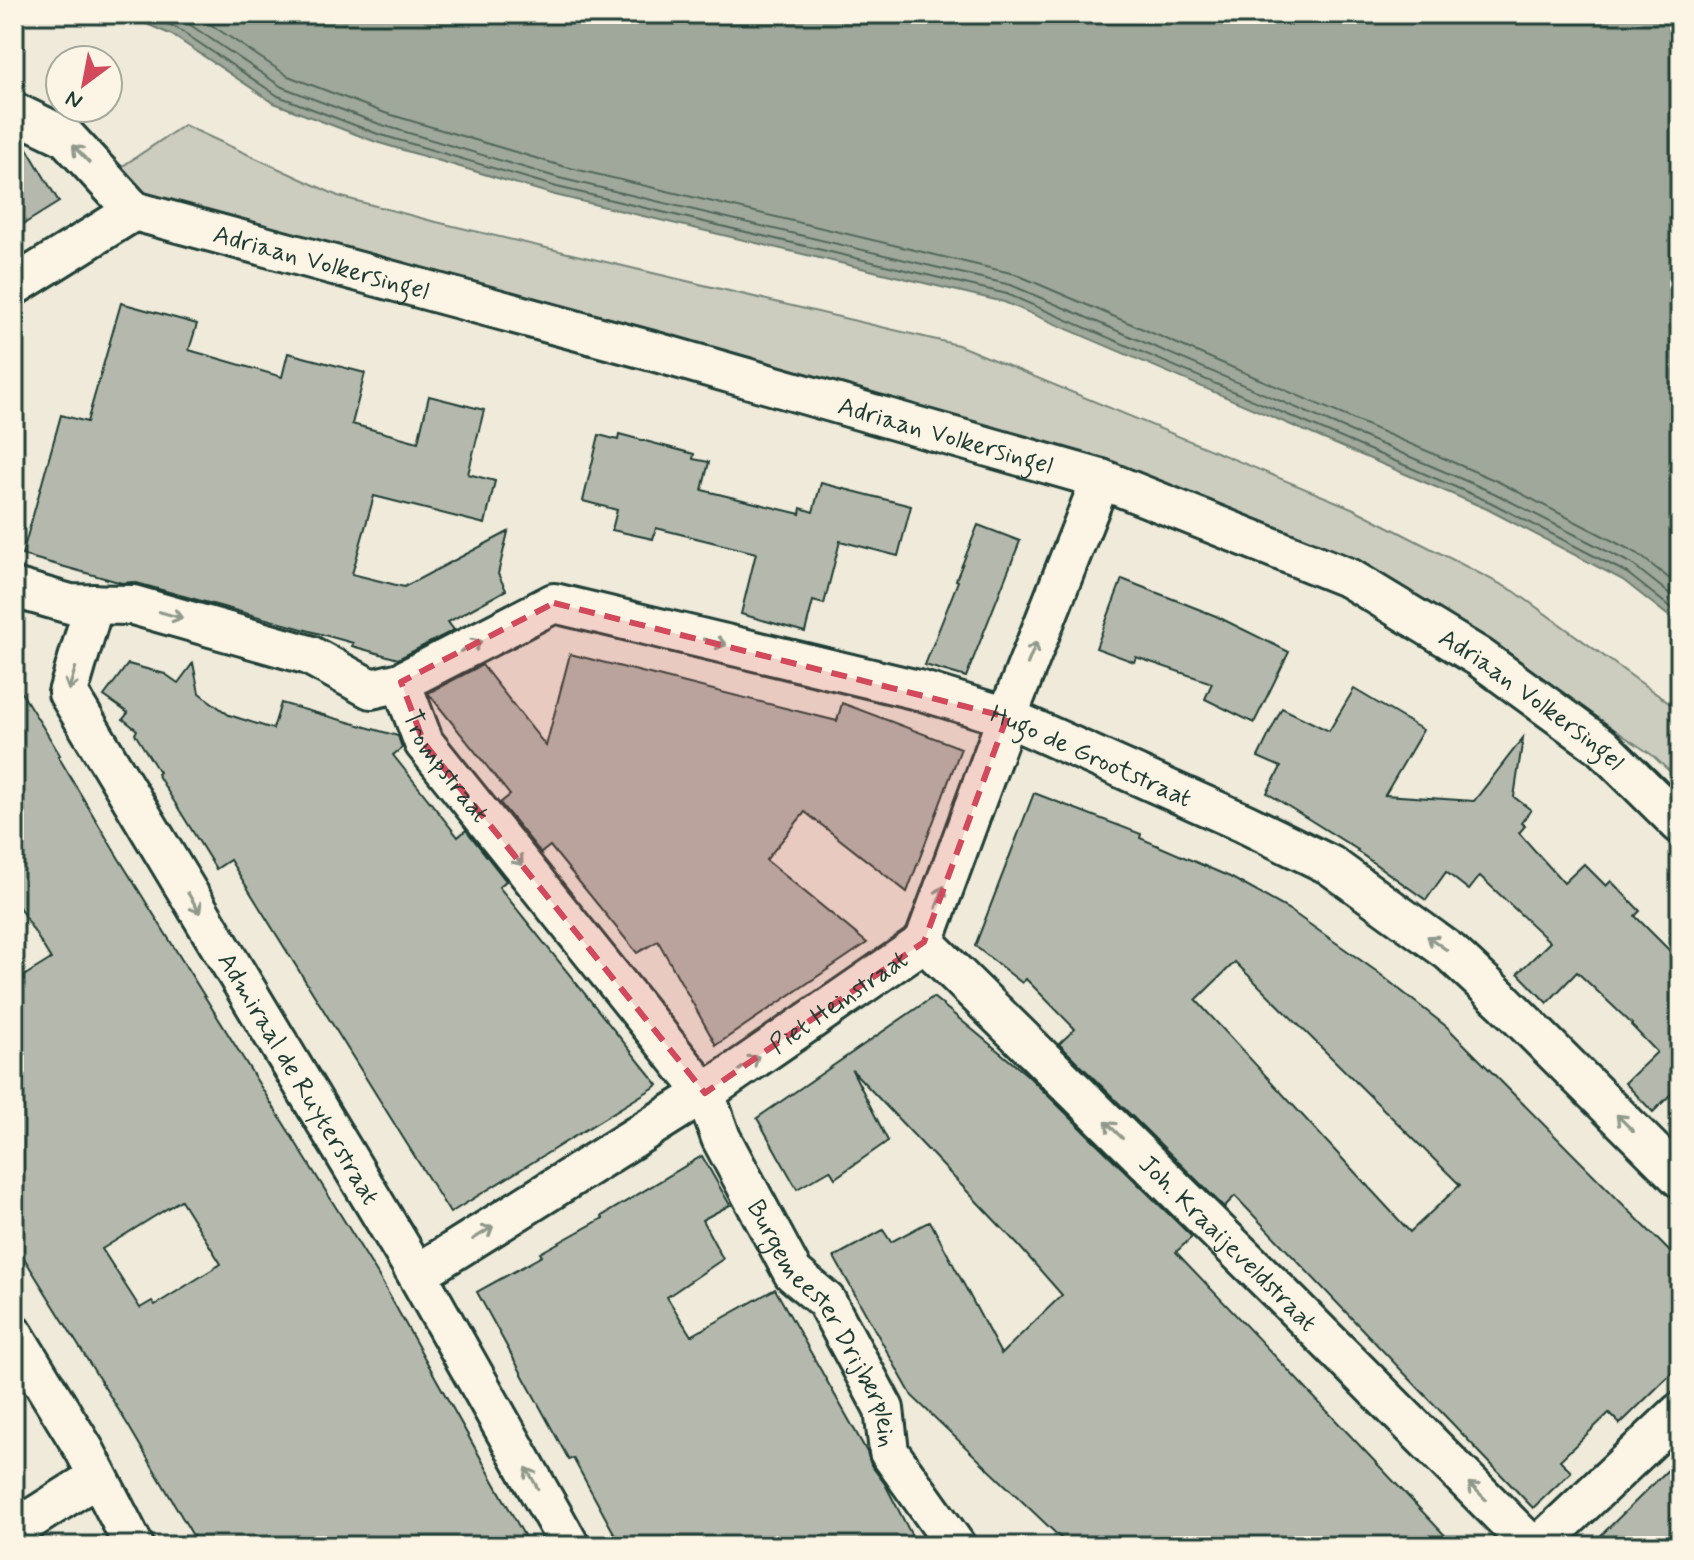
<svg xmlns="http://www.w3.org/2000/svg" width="1694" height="1560" font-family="Mynerve,sans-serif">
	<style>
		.green { fill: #cccdbf; stroke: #76857a; stroke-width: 2 }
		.water { fill: #9fa89a; stroke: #6c7d71; stroke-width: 2 }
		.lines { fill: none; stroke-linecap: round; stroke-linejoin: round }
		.shore { stroke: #52685d; stroke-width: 2 }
		.building { fill: #b5b9ad; stroke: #1f3d34; stroke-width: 2; fill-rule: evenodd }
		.minor-casing { stroke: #1f3d34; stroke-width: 44 }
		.minor { stroke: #fcf5e5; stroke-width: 38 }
		.oneway { stroke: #8e998c }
		.marked { fill: #d1495b; fill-opacity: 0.2; stroke: #d1495b; stroke-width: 6; stroke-dasharray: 16 10; stroke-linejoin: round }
		.labels { text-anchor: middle; stroke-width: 8; stroke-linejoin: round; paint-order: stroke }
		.street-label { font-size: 26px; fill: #1f3d34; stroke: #fcf5e5 }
	</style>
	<rect width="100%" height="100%" fill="#efeada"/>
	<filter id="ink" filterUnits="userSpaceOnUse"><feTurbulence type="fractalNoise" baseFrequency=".0125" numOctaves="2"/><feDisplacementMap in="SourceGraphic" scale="16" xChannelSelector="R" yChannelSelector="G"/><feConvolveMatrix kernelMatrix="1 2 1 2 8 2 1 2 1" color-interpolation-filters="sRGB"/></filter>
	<g filter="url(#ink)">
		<path class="green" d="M 184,125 L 338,196 L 432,221 L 958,345 L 1354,509 L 1514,591 L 1680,711 L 1680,781 L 1652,755 L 1600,720 L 1487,650 L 1341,578 L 646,350 L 213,213 L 153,198 L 134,196 L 111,174 Z"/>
		<path class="water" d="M 124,14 L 1680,14 L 1680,625 L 1623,580 L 1487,509 L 1004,302 L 555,195 L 376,142 L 274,103 L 172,35 Z"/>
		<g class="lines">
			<g class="shore">
				<path d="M 145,14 L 177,28 L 278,96 L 378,134 L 557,187 L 1007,294 L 1490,502 L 1627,573 L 1680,615"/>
				<path d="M 170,14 L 183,20 L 282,87 L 382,125 L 559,178 L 1011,285 L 1494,493 L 1632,564 L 1680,602"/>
				<path d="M 195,14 L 288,76 L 385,113 L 562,166 L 1015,274 L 1499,482 L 1638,554 L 1680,587"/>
			</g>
		</g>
		<g class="building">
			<path d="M 14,136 L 22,140 L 59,202 L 14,230 Z"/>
			<path d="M 121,303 L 197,324 L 189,350 L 282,377 L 288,353 L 365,373 L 352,424 L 418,442 L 429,396 L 484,410 L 468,474 L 495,481 L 485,524 L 374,496 L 352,574 L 404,587 L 508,532 L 498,574 L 506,590 L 448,622 L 454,630 L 398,659 L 352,646 L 353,643 L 133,582 L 122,583 L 22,555 L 61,415 L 87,422 Z"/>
			<path d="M 619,434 L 694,454 L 693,459 L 709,462 L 702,490 L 800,514 L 801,508 L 813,512 L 821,483 L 911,506 L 898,556 L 840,541 L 824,604 L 813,601 L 805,632 L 741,614 L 756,553 L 656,528 L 653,539 L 612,530 L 617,510 L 583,501 L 599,435 L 618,440 Z"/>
			<path d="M 978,525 L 1020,541 L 966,677 L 925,665 L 958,581 L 956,580 Z"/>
			<path d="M 1122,579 L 1216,616 L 1289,652 L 1254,723 L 1205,699 L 1212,683 L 1136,657 L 1134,662 L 1096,648 Z"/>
			<path d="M 570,654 L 837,721 L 842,703 L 961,748 L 907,892 L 805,812 L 766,860 L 867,943 L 716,1045 L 658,941 L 637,953 L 550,846 L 541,853 L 500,803 L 510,795 L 428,693 L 482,665 L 546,746 Z"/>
			<path d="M 193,663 L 199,693 L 229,715 L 273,729 L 281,703 L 398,736 L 402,748 L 393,755 L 458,837 L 466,830 L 506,881 L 499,887 L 658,1085 L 450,1213 L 230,860 L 216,869 L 157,774 L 159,772 L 135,734 L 137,730 L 123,719 L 128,713 L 104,696 L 128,664 L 165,674 L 178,683 Z"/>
			<path d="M 14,681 L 46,732 L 60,755 L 58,756 L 116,854 L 378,1275 L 530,1546 L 199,1546 L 128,1425 L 14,1242 L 14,982 L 51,959 L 14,899 ZM 181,1200 L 221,1264 L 155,1305 L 152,1301 L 140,1308 L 102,1249 Z"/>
			<path d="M 1354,689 L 1423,730 L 1385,795 L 1474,801 L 1523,738 L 1514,797 L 1531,810 L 1521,823 L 1525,826 L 1519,833 L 1564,883 L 1584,864 L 1606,886 L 1611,881 L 1640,911 L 1635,916 L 1680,961 L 1680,1085 L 1653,1112 L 1625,1083 L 1657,1052 L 1631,1025 L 1632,1024 L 1577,972 L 1547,1003 L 1518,973 L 1550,942 L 1480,876 L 1469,890 L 1446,872 L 1426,900 L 1357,851 L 1358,850 L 1267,793 L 1281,767 L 1258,757 L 1282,708 L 1329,731 Z"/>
			<path d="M 1034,793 L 1141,834 L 1140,838 L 1230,877 L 1288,909 L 1376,971 L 1447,1027 L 1680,1262 L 1680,1365 L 1620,1424 L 1609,1413 L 1560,1460 L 1571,1472 L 1533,1508 L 1235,1196 L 1224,1207 L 1059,1044 L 1075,1029 L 1026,979 L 1022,983 L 975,946 ZM 1235,962 L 1460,1185 L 1410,1232 L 1196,1000 Z"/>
			<path d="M 933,997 L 1026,1074 L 1192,1237 L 1176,1252 L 1455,1546 L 1069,1546 L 912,1396 L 834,1257 L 883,1230 L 891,1242 L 930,1221 L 1001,1354 L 1062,1295 L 1019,1246 L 852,1070 L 888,1141 L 835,1178 L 830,1170 L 797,1189 L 757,1118 Z"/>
			<path d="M 702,1156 L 730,1205 L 702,1220 L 723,1259 L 667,1297 L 691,1336 L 775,1289 L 867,1452 L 871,1465 L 885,1484 L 912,1536 L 894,1546 L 621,1546 L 573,1458 L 569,1460 L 477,1292 L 542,1256 L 540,1253 L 603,1218 L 602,1216 Z"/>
			<path d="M 1680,1458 L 1680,1546 L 1590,1546 L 1634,1503 Z"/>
		</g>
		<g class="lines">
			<g class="minor-casing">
				<g id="minor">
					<path d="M 14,112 L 66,137 L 134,211"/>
					<path id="s1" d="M 134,211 L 656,352 L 1101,479 L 1349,578 L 1479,657 L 1601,746 L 1680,824"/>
					<path d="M 14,286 L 134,211"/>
					<path id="s2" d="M 14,588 L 70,604 L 133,605 L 309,655 L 371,689 L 401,682 L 424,743 L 705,1093 L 721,1138 L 793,1273 L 826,1301 L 884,1409 L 889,1452 L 956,1546"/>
					<path id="s3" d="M 94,604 L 68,693 L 417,1274 L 570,1546"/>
					<path id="s4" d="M 401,682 L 554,603 L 922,691 L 1007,717 L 1244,823 L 1330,865 L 1450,952 L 1504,1002 L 1680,1178"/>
					<path id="s5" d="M 924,942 L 1277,1290 L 1532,1546"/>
					<path id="s6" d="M 417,1274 L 705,1093 L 924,942 L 1007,717 L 1101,479"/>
					<path d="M 14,1335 L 85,1451 L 134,1546"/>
					<path d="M 14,1530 L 97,1477"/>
					<path d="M 1538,1546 L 1680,1412"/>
				</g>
			</g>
			<use href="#minor" class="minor"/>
		</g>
		<defs><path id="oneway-shaft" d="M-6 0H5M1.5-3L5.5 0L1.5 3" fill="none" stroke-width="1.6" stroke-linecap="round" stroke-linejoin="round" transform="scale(2)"/></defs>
		<g class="oneway">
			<use href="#oneway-shaft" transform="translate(81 154) rotate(-133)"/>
			<use href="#oneway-shaft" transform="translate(171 615) rotate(16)"/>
			<use href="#oneway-shaft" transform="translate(715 642) rotate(14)"/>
			<use href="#oneway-shaft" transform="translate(471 646) rotate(-27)"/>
			<use href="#oneway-shaft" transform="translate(1032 653) rotate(-68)"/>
			<use href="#oneway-shaft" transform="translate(72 679) rotate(107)"/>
			<use href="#oneway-shaft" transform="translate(515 856) rotate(51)"/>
			<use href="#oneway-shaft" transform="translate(940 897) rotate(-70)"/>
			<use href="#oneway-shaft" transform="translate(194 903) rotate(59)"/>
			<use href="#oneway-shaft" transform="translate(1437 943) rotate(-144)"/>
			<use href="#oneway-shaft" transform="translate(749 1063) rotate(-35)"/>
			<use href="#oneway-shaft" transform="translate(1625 1123) rotate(-135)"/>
			<use href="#oneway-shaft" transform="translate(1114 1130) rotate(-135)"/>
			<use href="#oneway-shaft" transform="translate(483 1233) rotate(-32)"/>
			<use href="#oneway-shaft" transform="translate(532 1478) rotate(-119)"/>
			<use href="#oneway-shaft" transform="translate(1477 1491) rotate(-135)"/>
		</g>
	</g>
	<path class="marked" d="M 554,603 L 1007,717 L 924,942 L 705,1093 L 424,743 L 401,682 Z"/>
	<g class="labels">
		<g class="street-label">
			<text dy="9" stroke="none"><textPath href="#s1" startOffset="194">Adriaan Volkersingel</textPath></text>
			<text dy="9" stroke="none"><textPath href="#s1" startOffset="842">Adriaan Volkersingel</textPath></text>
			<text dy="9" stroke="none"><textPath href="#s1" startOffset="1490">Adriaan Volkersingel</textPath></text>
			<text dy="9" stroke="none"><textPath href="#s4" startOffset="732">Hugo de Grootstraat</textPath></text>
			<text dy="9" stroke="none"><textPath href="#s2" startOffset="502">Trompstraat</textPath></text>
			<text dy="9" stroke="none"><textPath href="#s6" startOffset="502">Piet Heinstraat</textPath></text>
			<text dy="9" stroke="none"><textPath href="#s3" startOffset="542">Admiraal de Ruyterstraat</textPath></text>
			<text dy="9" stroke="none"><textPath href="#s5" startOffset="428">Joh. Kraaijeveldstraat</textPath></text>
			<text dy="9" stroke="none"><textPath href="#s2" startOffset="1182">Burgemeester Drijberplein</textPath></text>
		</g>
	</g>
	<rect width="1694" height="1560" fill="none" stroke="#fcf5e5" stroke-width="48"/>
	<rect x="24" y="24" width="1646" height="1512" fill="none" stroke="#1f3d34" stroke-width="3" filter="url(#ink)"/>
	<g transform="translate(84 84) rotate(212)"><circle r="38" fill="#fcf5e5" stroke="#a4ab9e" stroke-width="2"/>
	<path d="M0-6L14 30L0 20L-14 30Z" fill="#d1495b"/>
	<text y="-12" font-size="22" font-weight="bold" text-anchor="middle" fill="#1f3d34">N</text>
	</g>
</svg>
